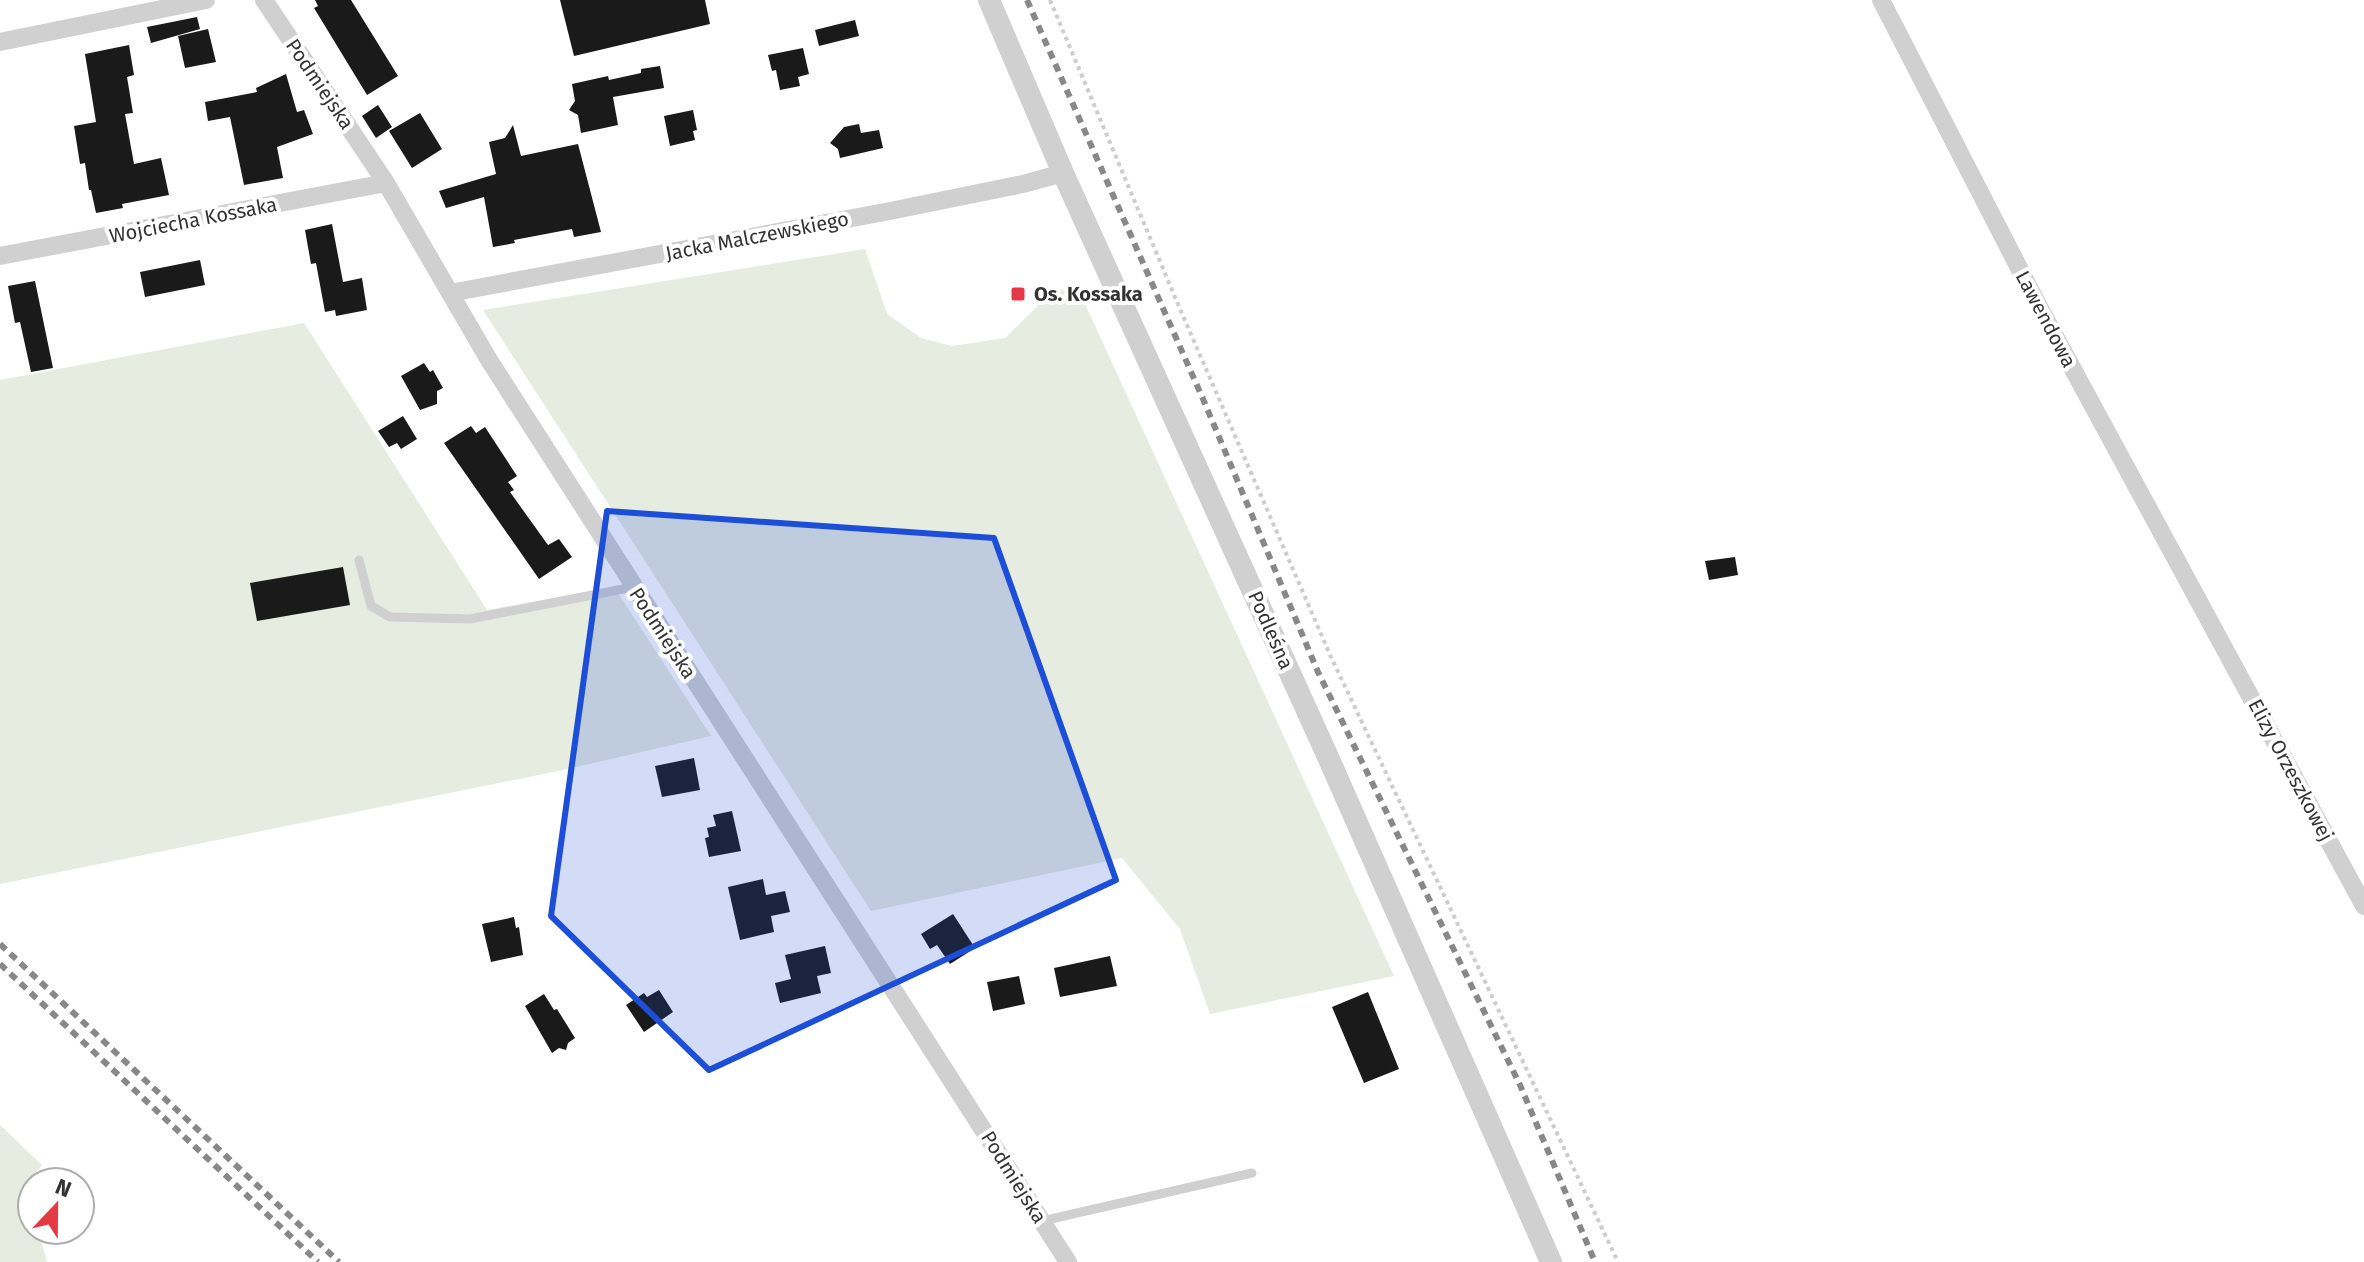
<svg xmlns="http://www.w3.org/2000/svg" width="2364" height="1262" font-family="'Fira Sans',sans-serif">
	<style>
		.green { fill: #e6ecdf }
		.building { fill: #1a1a1a }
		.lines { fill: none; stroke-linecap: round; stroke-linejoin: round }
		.path { stroke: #cdcdcd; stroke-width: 4; stroke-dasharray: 4 4; stroke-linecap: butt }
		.service { stroke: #d0d0d0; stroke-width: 9 }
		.minor { stroke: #d0d0d0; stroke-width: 18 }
		.tertiary { stroke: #d0d0d0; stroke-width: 22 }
		.rail { stroke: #888; stroke-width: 6; stroke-dasharray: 8 6; stroke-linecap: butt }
		.marked { fill: #1d4ed8; fill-opacity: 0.2; stroke: #1d4ed8; stroke-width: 6; stroke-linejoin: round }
		.poi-dot { fill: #e63946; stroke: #fff; stroke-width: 3 }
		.labels { text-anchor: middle; stroke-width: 8; stroke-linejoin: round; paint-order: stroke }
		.street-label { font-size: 20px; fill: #333; stroke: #fff }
		.poi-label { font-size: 20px; font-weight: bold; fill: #333; stroke: #fff; text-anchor: start }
	</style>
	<rect width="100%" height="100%" fill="#fff"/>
	<g class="green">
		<path d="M 865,249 L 887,314 L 921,338 L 952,346 L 1005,338 L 1055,289 L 1079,291 L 1394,976 L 1210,1014 L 1180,929 L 1122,858 L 871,911 L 483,310 Z"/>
		<path d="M 304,323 L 487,610 L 614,587 L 711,736 L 563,770 L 0,884 L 0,380 Z"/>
		<path d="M 0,1125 L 42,1165 L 25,1185 L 32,1208 L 32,1230 L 38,1230 L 47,1262 L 0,1262 Z"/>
	</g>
	<g class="building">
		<path d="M 315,0 L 351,0 L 398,76 L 367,95 L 314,8 L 318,6 Z"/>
		<path d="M 560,0 L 705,0 L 710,24 L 574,56 Z"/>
		<path d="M 197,17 L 200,29 L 151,43 L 147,27 Z"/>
		<path d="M 855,20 L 859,36 L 819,46 L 815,30 Z"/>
		<path d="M 208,29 L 216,62 L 185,68 L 178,36 Z"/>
		<path d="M 129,45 L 134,75 L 127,77 L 133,113 L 125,114 L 134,164 L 161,158 L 169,195 L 122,204 L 123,208 L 96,213 L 91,190 L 89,190 L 85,163 L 80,164 L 74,126 L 96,122 L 85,54 Z"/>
		<path d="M 803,48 L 809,74 L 798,77 L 800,86 L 780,90 L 776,70 L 772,71 L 768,55 Z"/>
		<path d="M 660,66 L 664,88 L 613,97 L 618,125 L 581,133 L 578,115 L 569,110 L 575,101 L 572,84 L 608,76 L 609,80 L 641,73 L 641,69 Z"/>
		<path d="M 286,74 L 297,112 L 304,110 L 313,134 L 277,147 L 283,178 L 244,185 L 230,117 L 208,121 L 205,102 L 257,92 L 256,88 Z"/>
		<path d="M 378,105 L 392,127 L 376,138 L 362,116 Z"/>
		<path d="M 693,110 L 697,130 L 693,131 L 695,140 L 670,146 L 664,116 Z"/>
		<path d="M 420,113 L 442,149 L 412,168 L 389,131 Z"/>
		<path d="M 859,124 L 861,133 L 879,130 L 883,148 L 840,158 L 838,149 L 830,143 L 844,127 Z"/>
		<path d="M 513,125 L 521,156 L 578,144 L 601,232 L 574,237 L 572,229 L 514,240 L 515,243 L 493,247 L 484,197 L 446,208 L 439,191 L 496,174 L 489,142 L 505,138 Z"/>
		<path d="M 332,224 L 343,282 L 362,278 L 367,310 L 336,316 L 335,310 L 325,312 L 316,263 L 311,264 L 305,230 Z"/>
		<path d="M 200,260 L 205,285 L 145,297 L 140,272 Z"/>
		<path d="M 35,281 L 53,368 L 31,372 L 20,322 L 15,323 L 8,286 Z"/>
		<path d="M 424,363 L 430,372 L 433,370 L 443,388 L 437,391 L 437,404 L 420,410 L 401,376 Z"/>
		<path d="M 403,416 L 417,439 L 401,449 L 397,443 L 389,447 L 378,431 Z"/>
		<path d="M 471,426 L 476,433 L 485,427 L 517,476 L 508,482 L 514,490 L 510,492 L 548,545 L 559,539 L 572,557 L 539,579 L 444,443 Z"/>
		<path d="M 1735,557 L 1738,575 L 1709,580 L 1705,561 Z"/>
		<path d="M 343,567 L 350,605 L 257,621 L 250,583 Z"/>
		<path d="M 694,758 L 700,790 L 662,797 L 655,766 Z"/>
		<path d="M 732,811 L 741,851 L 709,857 L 705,838 L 709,837 L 707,828 L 716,826 L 713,815 Z"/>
		<path d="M 763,879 L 766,895 L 785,891 L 790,912 L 771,916 L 774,932 L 740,940 L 728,887 Z"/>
		<path d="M 953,914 L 975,948 L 950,964 L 937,945 L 930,949 L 921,934 Z"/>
		<path d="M 514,917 L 516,928 L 519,927 L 523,955 L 491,962 L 482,924 Z"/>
		<path d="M 825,946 L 831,973 L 817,976 L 821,993 L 780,1003 L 775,983 L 791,979 L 785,955 Z"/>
		<path d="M 1110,956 L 1117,986 L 1060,997 L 1054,968 Z"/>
		<path d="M 1019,976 L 1025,1004 L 993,1011 L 987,982 Z"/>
		<path d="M 659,990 L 673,1012 L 644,1032 L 626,1005 L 644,993 L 647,997 Z"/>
		<path d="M 1368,992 L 1399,1069 L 1364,1083 L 1332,1007 Z"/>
		<path d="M 544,994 L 554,1010 L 557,1009 L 575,1038 L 568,1043 L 566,1050 L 559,1048 L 552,1053 L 525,1006 Z"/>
	</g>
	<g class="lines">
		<path class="path" d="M 1050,0 L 1180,309 L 1331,657 L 1618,1262"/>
		<g class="service">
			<path d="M 359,560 L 371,606 L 390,617 L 470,619 L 633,587"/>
			<path d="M 1042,1221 L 1252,1173"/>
		</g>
		<g class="minor">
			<path d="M 264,0 L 386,183 L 489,360 L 1068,1262"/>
			<path d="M 1881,0 L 2036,301 L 2364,906"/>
			<path d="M 0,42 L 206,0"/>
			<path d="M 0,256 L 386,183"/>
			<path d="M 450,293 L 885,212 L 1023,184 L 1063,173"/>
		</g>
		<path class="tertiary" d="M 989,0 L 1063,173 L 1328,757 L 1551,1262"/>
		<g class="rail">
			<path d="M 1027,0 L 1203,399 L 1318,672 L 1520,1085 L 1595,1262"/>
			<path d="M 0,944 L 339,1262"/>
			<path d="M 0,964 L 318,1262"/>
		</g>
	</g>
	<path class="marked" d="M 607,511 L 994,538 L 1116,880 L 709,1070 L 551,916 Z"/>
	<rect class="poi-dot" x="1010" y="286" width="16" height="16" rx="4"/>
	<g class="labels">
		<g class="street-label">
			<text transform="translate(320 84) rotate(56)" y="7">Podmiejska</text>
			<text transform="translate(193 220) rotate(-11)" y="7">Wojciecha Kossaka</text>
			<text transform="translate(757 236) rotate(-11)" y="7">Jacka Malczewskiego</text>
			<text transform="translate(2046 319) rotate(62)" y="7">Lawendowa</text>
			<text transform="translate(1271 630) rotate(66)" y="7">Podleśna</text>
			<text transform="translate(663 633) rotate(57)" y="7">Podmiejska</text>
			<text transform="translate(2291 770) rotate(62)" y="7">Elizy Orzeszkowej</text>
			<text transform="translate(1014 1177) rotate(58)" y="7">Podmiejska</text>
		</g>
		<g class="poi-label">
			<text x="1034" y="301">Os. Kossaka</text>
		</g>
	</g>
	<g transform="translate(56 1206) rotate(22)"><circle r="38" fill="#ffffff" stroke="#adadad" stroke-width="2"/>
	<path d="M0-6L14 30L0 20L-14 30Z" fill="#e63946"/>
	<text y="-12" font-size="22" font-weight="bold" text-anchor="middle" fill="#333333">N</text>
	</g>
</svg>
